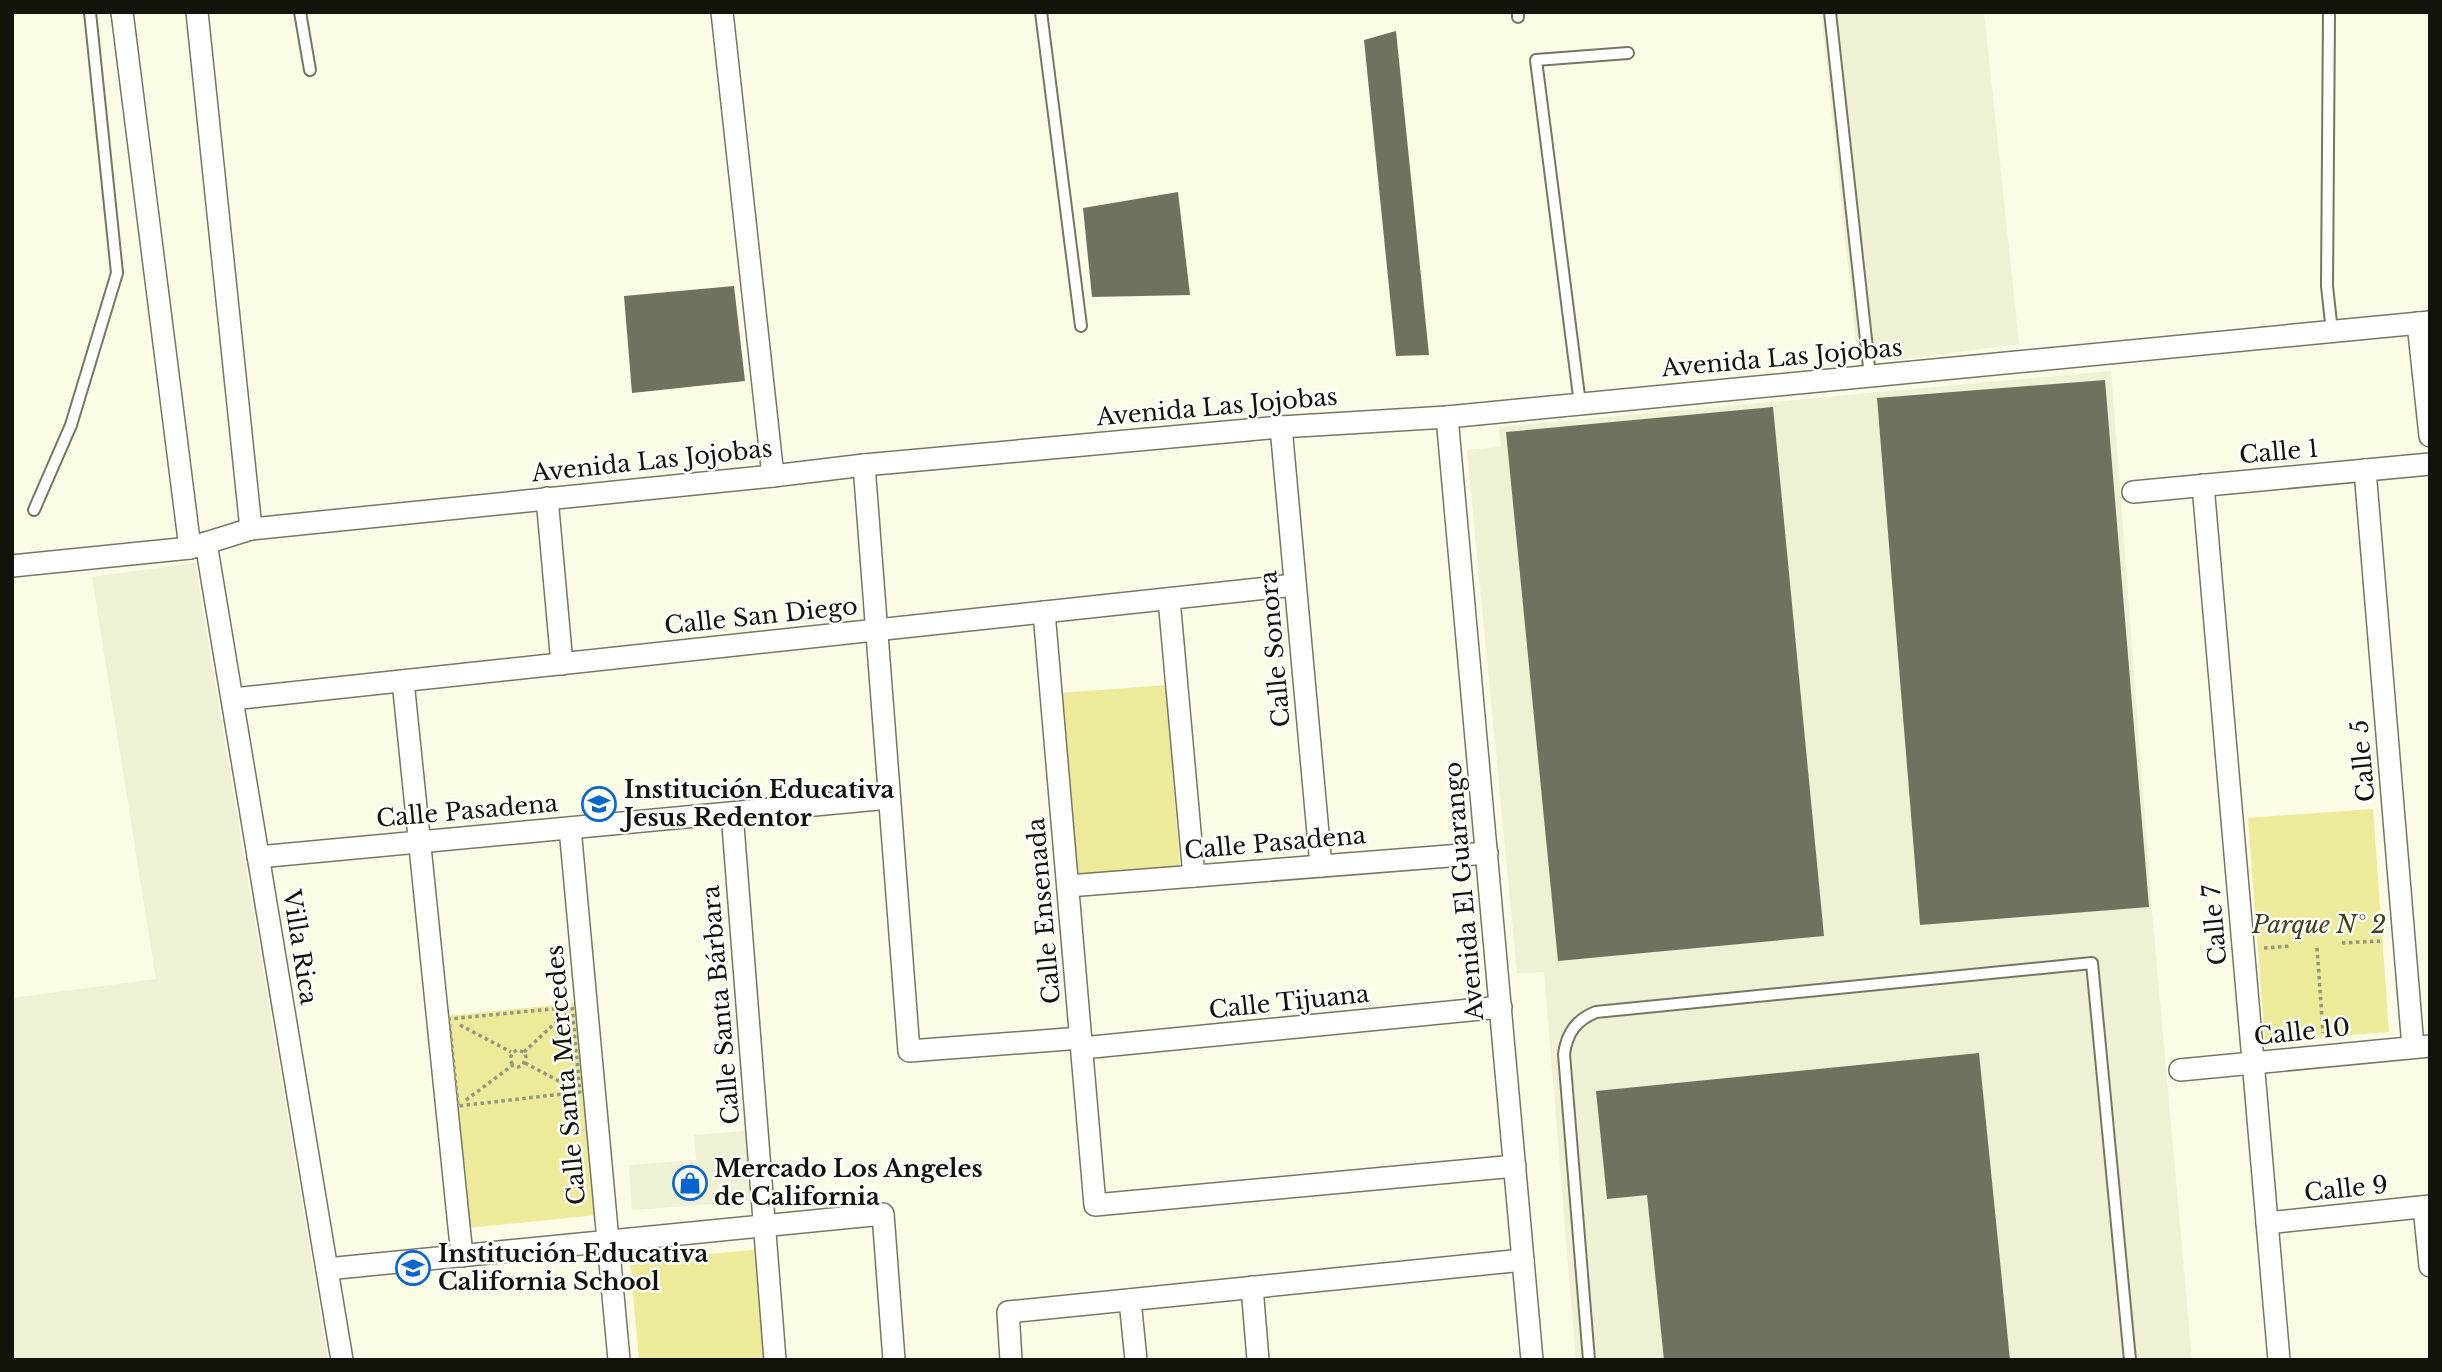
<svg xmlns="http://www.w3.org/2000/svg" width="2442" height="1372" font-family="'Libre Baskerville',serif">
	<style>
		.built { fill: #f0f0d4 }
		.green { fill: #edeb99 }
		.building { fill: #71715f }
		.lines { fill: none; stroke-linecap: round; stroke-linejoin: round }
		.lane-casing { stroke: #777664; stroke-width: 14 }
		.street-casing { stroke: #777664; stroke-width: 24 }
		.path { stroke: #959586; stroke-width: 3.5; stroke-dasharray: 3.5 3.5; stroke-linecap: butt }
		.lane { stroke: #fff; stroke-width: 10 }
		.street { stroke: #fff; stroke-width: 21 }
		.labels { text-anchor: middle; stroke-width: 5; stroke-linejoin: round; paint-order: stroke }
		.street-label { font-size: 24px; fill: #13120b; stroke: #fff }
		.poi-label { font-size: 24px; font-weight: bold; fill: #13120b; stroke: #fff; text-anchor: start }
		.park-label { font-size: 24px; font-style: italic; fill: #434118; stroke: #fff }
	</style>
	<rect width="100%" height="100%" fill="#fbfbe6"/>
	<g class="built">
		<path d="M 1821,12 L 1984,12 L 2019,344 L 1897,360 L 1886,351 L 1857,352 Z"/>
		<path d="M 2111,371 L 2152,912 L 2192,1360 L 1576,1360 L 1544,972 L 1517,973 L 1467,450 L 1501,447 L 1499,427 Z"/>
		<path d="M 195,563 L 328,1360 L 12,1360 L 12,998 L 156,979 L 92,577 Z"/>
		<path d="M 747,1131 L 752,1201 L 632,1210 L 629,1165 L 696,1160 L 694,1135 Z"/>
	</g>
	<g class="green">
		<path d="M 1166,685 L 1180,866 L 1075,874 L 1061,693 Z"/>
		<path d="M 2373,809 L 2389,1032 L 2265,1041 L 2248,818 Z"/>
		<path d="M 575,1003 L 597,1215 L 468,1228 L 446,1016 Z"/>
		<path d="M 754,1250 L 764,1360 L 639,1360 L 630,1261 Z"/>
	</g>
	<g class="building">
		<path d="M 1396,31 L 1429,355 L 1396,356 L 1364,40 Z"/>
		<path d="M 1178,192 L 1190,295 L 1092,297 L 1083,208 Z"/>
		<path d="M 734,286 L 745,381 L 632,393 L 624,296 Z"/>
		<path d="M 2105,380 L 2149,907 L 1920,925 L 1877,398 Z"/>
		<path d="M 1773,407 L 1824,936 L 1558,961 L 1506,432 Z"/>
		<path d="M 1979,1053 L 2010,1360 L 1664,1360 L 1647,1195 L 1607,1199 L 1596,1091 Z"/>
	</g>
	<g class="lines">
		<g class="lane-casing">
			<g id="lane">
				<path d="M 300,12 L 310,70"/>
				<path d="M 1041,12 L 1081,326"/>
				<path d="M 1518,12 L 1518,17"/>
				<path d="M 1830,12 L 1870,376"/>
				<path d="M 2329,12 L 2327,286 L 2332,332"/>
				<path d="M 1580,404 L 1536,60 L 1628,53"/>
				<path d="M 34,510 L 71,425 L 117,273 L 90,12"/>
				<path d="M 1589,1360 L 1564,1054 C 1567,1033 1576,1020 1596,1012 L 2092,963 L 2130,1360"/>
			</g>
		</g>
		<g class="street-casing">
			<g id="street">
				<path d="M 122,12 L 190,548"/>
				<path d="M 197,12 L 251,529"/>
				<path d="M 722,12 L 773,476"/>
				<path d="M 2418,323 L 2430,436"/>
				<path d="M 1447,417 L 1532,1360"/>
				<path d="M 1281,427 L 1321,866"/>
				<path d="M 864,465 L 909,1051 L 1081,1038"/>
				<path d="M 2365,470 L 2413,1047"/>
				<path d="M 2203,485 L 2279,1360"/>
				<path d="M 2133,492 L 2430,464"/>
				<path d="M 547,498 L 562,664"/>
				<path d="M 206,543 L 342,1360"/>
				<path d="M 12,566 L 190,548 L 251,529 L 773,476 L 864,465 L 1281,427 L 1447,417 L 2430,322"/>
				<path d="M 1169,599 L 1194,876"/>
				<path d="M 1044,612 L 1095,1205 L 1515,1166"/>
				<path d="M 403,681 L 462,1256"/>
				<path d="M 233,699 L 1295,585"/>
				<path d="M 732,813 L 775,1360"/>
				<path d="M 570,828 L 619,1360"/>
				<path d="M 258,857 L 889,798"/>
				<path d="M 1068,886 L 1487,853"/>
				<path d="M 1082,1048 L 1501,1007"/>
				<path d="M 2180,1070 L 2430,1046"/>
				<path d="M 2424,1207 L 2430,1266"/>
				<path d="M 2267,1223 L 2430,1206"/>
				<path d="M 327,1269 L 883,1214 L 894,1360"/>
				<path d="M 1252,1287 L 1258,1360"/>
				<path d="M 1130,1300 L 1136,1360"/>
				<path d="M 1011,1360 L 1008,1312 L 1523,1260"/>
			</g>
		</g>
		<g class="path">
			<path d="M 2342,943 L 2380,941"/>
			<path d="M 2264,948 L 2290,946"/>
			<path d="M 2317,948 L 2323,1033"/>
			<path d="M 572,1007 L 580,1092 L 458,1106 L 449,1019 Z"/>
			<path d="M 460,1025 L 511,1052"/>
			<path d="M 524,1052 L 566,1013"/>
			<path d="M 525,1063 L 572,1088"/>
			<path d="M 466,1100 L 513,1065 L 518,1067 L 523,1065 L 526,1057 L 524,1052 L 517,1050 L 512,1053 L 510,1060 L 513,1065"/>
		</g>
		<use href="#lane" class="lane"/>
		<use href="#street" class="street"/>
	</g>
	<defs>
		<g id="school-ring" transform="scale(1.75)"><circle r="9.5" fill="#fff" stroke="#0665ce" stroke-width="1.5"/><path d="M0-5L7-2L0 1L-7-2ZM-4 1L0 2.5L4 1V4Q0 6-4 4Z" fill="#0665ce"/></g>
		<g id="shop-ring" transform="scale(1.75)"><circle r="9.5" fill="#fff" stroke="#0665ce" stroke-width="1.5"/><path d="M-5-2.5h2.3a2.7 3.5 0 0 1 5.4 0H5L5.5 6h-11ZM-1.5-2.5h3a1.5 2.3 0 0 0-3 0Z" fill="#0665ce"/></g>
	</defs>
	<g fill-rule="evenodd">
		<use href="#school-ring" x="599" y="804"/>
		<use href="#shop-ring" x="690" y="1183"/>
		<use href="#school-ring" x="413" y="1268"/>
	</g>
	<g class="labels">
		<g class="street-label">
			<text transform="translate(1782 358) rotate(-5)" y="8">Avenida Las Jojobas</text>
			<text transform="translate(1217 407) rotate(-5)" y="8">Avenida Las Jojobas</text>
			<text transform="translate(2279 452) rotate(-5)" y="8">Calle 1</text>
			<text transform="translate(652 461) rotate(-6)" y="8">Avenida Las Jojobas</text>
			<text transform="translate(761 616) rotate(-6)" y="8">Calle San Diego</text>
			<text transform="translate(1275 649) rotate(-95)" y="8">Calle Sonora</text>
			<text transform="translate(2363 761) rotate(-95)" y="8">Calle 5</text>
			<text transform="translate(467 811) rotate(-5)" y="8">Calle Pasadena</text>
			<text transform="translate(1275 843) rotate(-5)" y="8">Calle Pasadena</text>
			<text transform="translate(1464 891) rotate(-95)" y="8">Avenida El Guarango</text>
			<text transform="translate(1044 911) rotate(-95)" y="8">Calle Ensenada</text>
			<text transform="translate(2215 925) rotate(-95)" y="8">Calle 7</text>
			<text transform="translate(300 947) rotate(81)" y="8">Villa Rica</text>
			<text transform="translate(1289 1002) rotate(-6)" y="8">Calle Tijuana</text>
			<text transform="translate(721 1005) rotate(-95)" y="8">Calle Santa Bárbara</text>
			<text transform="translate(2302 1032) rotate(-6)" y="8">Calle 10</text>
			<text transform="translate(566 1075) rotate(-95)" y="8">Calle Santa Mercedes</text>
			<text transform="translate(2346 1189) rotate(-6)" y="8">Calle 9</text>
		</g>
		<g class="poi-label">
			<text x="624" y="798">Institución Educativa<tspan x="624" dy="28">Jesus Redentor</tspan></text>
			<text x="714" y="1177">Mercado Los Angeles<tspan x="714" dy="28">de California</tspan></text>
			<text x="438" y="1262">Institución Educativa<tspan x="438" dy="28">California School</tspan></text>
		</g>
		<g class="park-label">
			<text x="2319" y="933">Parque N° 2</text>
		</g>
	</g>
	<rect width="2442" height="1372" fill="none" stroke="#13120b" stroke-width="28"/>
</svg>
